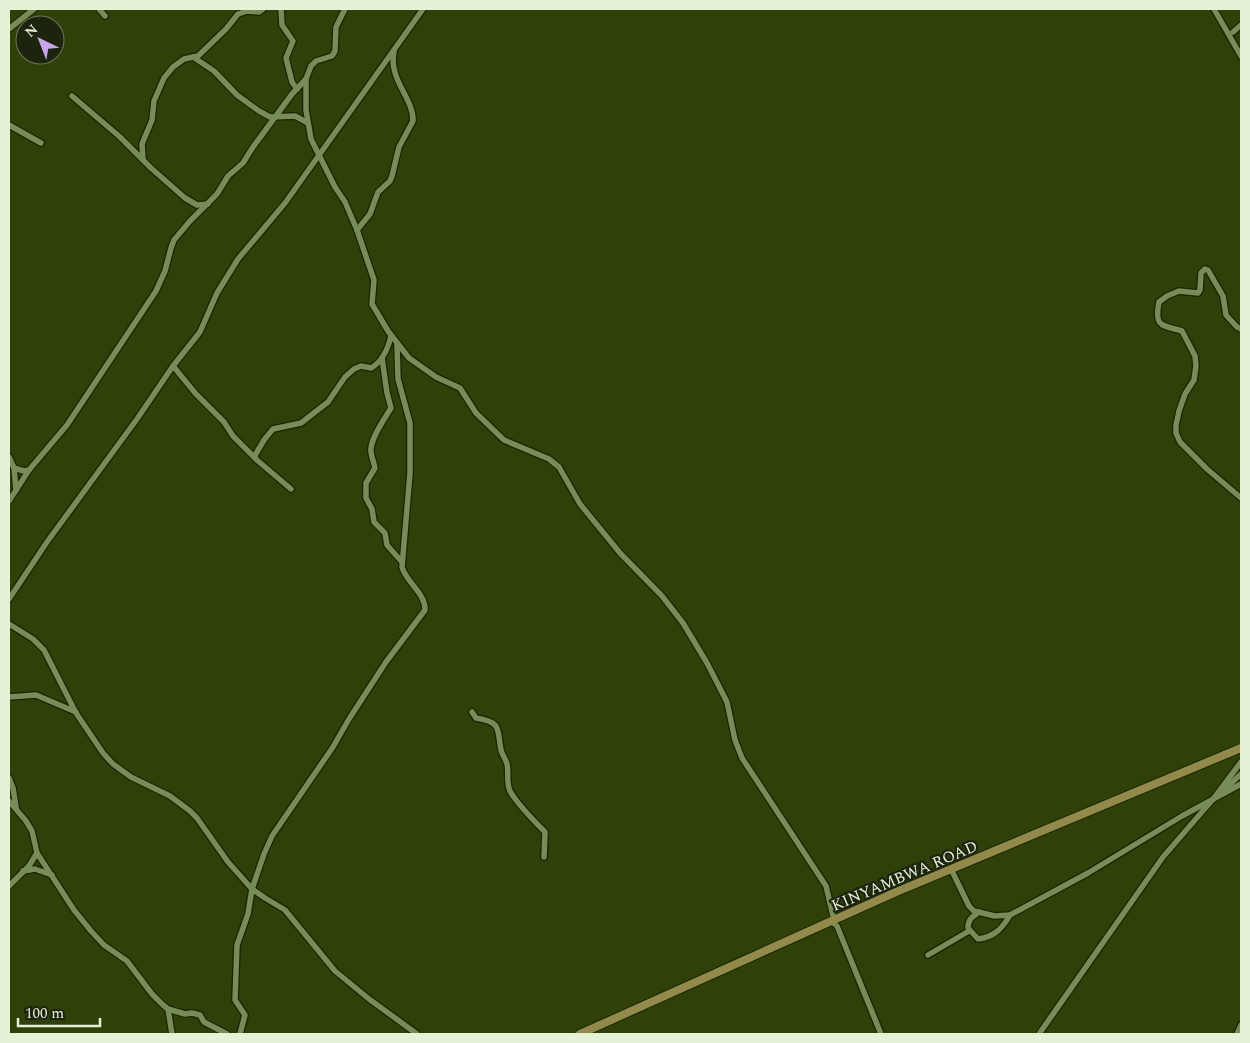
<svg xmlns="http://www.w3.org/2000/svg" width="1250" height="1043" font-family="Spectral,serif">
	<style>
		.lines { fill: none; stroke-linecap: round; stroke-linejoin: round }
		.street-casing { stroke: #192500; stroke-width: 8 }
		.secondary-casing { stroke: #192500; stroke-width: 10 }
		.street { stroke: #778c56; stroke-width: 5.5 }
		.secondary { stroke: #918a4a; stroke-width: 8 }
		.labels { text-anchor: middle; stroke-width: 4.5; stroke-linejoin: round; paint-order: stroke }
		.street-label { font-size: 16px; fill: #e5f2d5; stroke: #1c240e }
	</style>
	<rect width="100%" height="100%" fill="#2f4009"/>
	<g class="lines">
		<g class="street-casing">
			<g id="street">
				<path d="M 99,9 L 105,16"/>
				<path d="M 281,9 L 282,25 L 293,41 L 286,58 L 292,82 L 297,89"/>
				<path d="M 345,9 L 336,27 L 335,51 L 332,56 L 316,61 L 311,66 L 306,79 L 306,110 L 311,139 L 335,187 L 345,202 L 357,230 L 374,280 L 372,304 L 388,331 L 409,358 L 436,377 L 460,388 L 476,413 L 504,440 L 549,459 L 559,467 L 580,504 L 620,553 L 662,596 L 683,623 L 707,663 L 727,702 L 735,740 L 742,758 L 826,886 L 834,920"/>
				<path d="M 1214,9 L 1241,56"/>
				<path d="M 9,29 L 34,9"/>
				<path d="M 1233,32 L 1241,25"/>
				<path d="M 193,57 L 214,71 L 237,95 L 259,111 L 270,117 L 295,116 L 308,123"/>
				<path d="M 72,96 L 120,137 L 151,168 L 185,198 L 197,205 L 208,204"/>
				<path d="M 9,125 L 41,143"/>
				<path d="M 143,160 L 142,144 L 152,120 L 154,101 L 164,78 L 173,67 L 184,59 L 198,56 L 226,29 L 238,14 L 247,11 L 259,12 L 263,9"/>
				<path d="M 357,230 L 370,214 L 378,192 L 390,181 L 392,176 L 399,147 L 413,121 C 414,99 388,79 394,52"/>
				<path d="M 1241,329 L 1237,327 L 1226,315 L 1223,296 L 1208,270 L 1205,269 L 1201,273 L 1200,290 L 1198,293 L 1179,291 L 1167,296 L 1159,302 C 1154,327 1161,325 1182,331 L 1195,356 L 1196,366 L 1194,380 L 1185,394 L 1179,411 L 1176,425 L 1176,433 L 1180,442 L 1207,469 L 1241,498"/>
				<path d="M 382,358 L 387,393 L 391,408 C 384,420 373,434 371,448 C 370,454 374,462 375,468 L 366,483 L 366,498 L 372,509 L 374,522 L 385,533 L 387,545 L 402,562"/>
				<path d="M 173,366 L 196,394 L 224,422 L 233,436 L 258,461 L 291,489"/>
				<path d="M 9,457 L 14,468 L 24,471 L 29,470"/>
				<path d="M 254,457 L 264,440 L 273,429 L 301,423 L 328,402 L 345,377 L 354,369 L 361,366 L 371,368 C 383,361 388,349 391,336"/>
				<path d="M 14,468 L 16,490"/>
				<path d="M 9,501 L 29,470 L 67,425 L 156,291 L 165,271 L 171,248 L 174,240 L 190,221 L 217,194 L 228,176 L 243,163 L 253,147 L 292,94 L 306,79"/>
				<path d="M 9,599 L 47,542 L 137,419 L 173,366 L 200,332 L 217,293 L 238,259 L 285,203 L 423,9"/>
				<path d="M 9,624 L 33,639 L 44,650 L 76,713 L 103,753 L 113,764 L 131,777 L 170,796 L 190,811 L 197,818 L 228,862 L 252,889 L 265,898 L 285,910 L 335,971 L 369,999 L 417,1034"/>
				<path d="M 9,697 L 36,695 L 76,712"/>
				<path d="M 472,712 L 476,718 C 502,722 497,729 501,750 C 502,755 506,759 507,764 C 509,772 506,783 510,791 C 517,804 535,822 545,832 L 544,857"/>
				<path d="M 9,778 L 13,788 L 16,807"/>
				<path d="M 1224,790 L 1241,774"/>
				<path d="M 9,801 L 26,821 L 32,831 L 37,853 L 74,910 L 91,931 L 104,945 L 127,961 L 152,994 L 163,1005 L 168,1009 L 185,1014 L 192,1013 L 200,1015 L 204,1022 L 227,1034"/>
				<path d="M 951,869 L 969,906 L 974,911 L 995,916 L 1010,915 L 1088,873 L 1182,816 L 1241,784"/>
				<path d="M 23,871 L 35,869 L 52,875"/>
				<path d="M 9,886 L 29,866 L 37,853"/>
				<path d="M 979,912 C 972,917 968,919 968,928 L 978,939 C 994,937 1002,929 1010,915"/>
				<path d="M 831,921 L 837,926 L 881,1034"/>
				<path d="M 928,955 L 969,931"/>
				<path d="M 168,1009 L 172,1034"/>
				<path d="M 240,1034 L 245,1015 L 235,1000 L 237,945 L 248,914 L 252,889 L 264,854 L 272,836 L 333,747 L 349,719 L 386,662 L 425,610 C 426,594 406,582 402,567 L 410,473 L 410,423 L 398,379 L 397,345"/>
				<path d="M 1039,1034 L 1163,857 L 1214,798 L 1241,762"/>
				<path d="M 1237,1034 L 1241,1025"/>
			</g>
		</g>
		<g class="secondary-casing">
			<path id="secondary" d="M 580,1034 L 896,892 L 1241,748"/>
		</g>
		<use href="#street" class="street"/>
		<use href="#secondary" class="secondary"/>
	</g>
	<g class="labels">
		<g class="street-label">
			<text transform="translate(904 875) rotate(-23)" y="6">KINYAMBWA ROAD</text>
		</g>
	</g>
	<rect width="1250" height="1043" fill="none" stroke="#e5f2d5" stroke-width="20"/>
	<g transform="translate(40 40) rotate(317)"><circle r="24" fill="#1c240e" stroke="#6c765e"/>
	<path d="M0-4L9 19L0 12L-9 19Z" fill="#c8a5ee"/>
	<text y="-8" font-size="14" font-weight="bold" text-anchor="middle" fill="#e5f2d5">N</text>
	</g>
	<path d="M18 1018v8h82v-8" fill="none" stroke="#e5f2d5" stroke-width="2.5"/>
	<text x="25" y="1018" font-size="15" fill="#e5f2d5" stroke="#1c240e" stroke-width="4" paint-order="stroke">100 m</text>
</svg>
